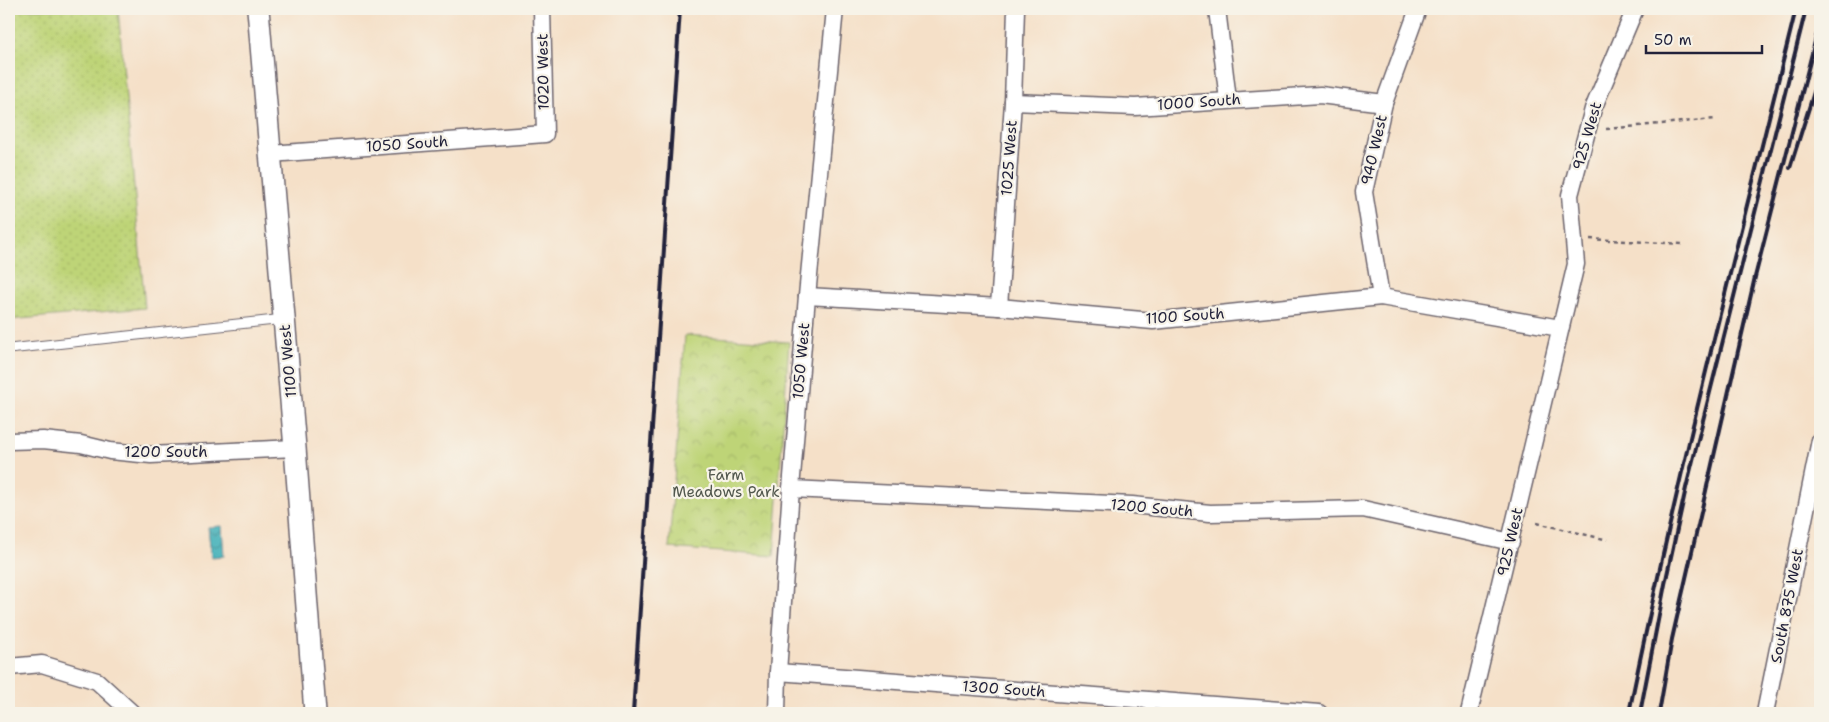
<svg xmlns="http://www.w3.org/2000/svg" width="1829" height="722" font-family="'Shantell Sans',sans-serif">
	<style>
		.grass { fill: url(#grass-dots); stroke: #707b59 }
		.park { fill: url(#park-crowns); stroke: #707b59 }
		.water { fill: url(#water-waves); stroke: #30687a }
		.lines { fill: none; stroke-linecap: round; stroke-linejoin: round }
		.service-casing { stroke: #6c646c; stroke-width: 11 }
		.minor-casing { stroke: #6c646c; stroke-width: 19 }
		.tertiary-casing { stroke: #6c646c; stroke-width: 24 }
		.path { stroke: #6c646c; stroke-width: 2.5; stroke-dasharray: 4 4; stroke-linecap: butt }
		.service { stroke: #fff; stroke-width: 9 }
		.minor { stroke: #fff; stroke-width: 16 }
		.tertiary { stroke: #fff; stroke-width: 21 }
		.rail { stroke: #22223b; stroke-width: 4 }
		.labels { text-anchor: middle; stroke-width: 4.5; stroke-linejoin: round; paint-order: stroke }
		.street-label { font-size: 15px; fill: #22223b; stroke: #f7f3e8 }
		.park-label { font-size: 15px; fill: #51574d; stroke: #f7f3e8 }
	</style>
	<defs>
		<pattern id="grass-dots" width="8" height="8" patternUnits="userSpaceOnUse" patternTransform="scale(1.25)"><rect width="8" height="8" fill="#bed477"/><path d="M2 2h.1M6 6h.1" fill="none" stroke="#a3b668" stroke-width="1.8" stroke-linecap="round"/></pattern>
		<pattern id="park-crowns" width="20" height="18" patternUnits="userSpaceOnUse" patternTransform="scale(1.25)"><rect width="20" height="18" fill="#bed477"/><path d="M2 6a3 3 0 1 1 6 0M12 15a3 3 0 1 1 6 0" fill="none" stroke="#a3b668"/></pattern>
		<pattern id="water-waves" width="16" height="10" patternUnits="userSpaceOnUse" patternTransform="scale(1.25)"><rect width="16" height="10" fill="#3eafb8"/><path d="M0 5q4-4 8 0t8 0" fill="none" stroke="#348e97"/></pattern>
	</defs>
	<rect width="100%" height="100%" fill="#f7f3e8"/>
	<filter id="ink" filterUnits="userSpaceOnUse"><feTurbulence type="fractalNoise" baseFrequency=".02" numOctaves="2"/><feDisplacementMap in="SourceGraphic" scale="10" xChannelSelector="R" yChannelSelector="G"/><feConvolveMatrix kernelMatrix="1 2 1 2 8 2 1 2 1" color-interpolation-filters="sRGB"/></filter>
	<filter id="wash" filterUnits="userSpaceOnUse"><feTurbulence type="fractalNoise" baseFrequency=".0096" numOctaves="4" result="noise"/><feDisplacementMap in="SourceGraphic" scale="20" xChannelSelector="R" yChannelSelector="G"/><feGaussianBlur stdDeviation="1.12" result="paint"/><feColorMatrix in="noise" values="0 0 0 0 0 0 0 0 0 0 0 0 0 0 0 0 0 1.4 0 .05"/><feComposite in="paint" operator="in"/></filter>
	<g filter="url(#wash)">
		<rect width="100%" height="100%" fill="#f5e0c8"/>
		<path class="grass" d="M 9,9 L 118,9 L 145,308 L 9,320 Z"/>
		<path class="park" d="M 685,335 L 789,342 L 774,556 L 669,548 Z"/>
		<path class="water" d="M 222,526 L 224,556 L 211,557 L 208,527 Z"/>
	</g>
	<g filter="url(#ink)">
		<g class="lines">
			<g class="service-casing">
				<path id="service" d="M 9,349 L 284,319"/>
			</g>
			<g class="minor-casing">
				<g id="minor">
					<path d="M 1217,9 L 1228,100"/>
					<path d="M 1013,102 L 1135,107 L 1320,95 L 1384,103"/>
					<path d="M 270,154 L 545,134 L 542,9"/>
					<path d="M 807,296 L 999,307 L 1153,321 L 1381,297 L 1560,328"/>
					<path d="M 1381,297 L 1364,192 L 1384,103 L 1418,9"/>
					<path d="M 999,307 L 1013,102 L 1016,9"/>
					<path d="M 9,441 L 43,440 L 81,444 L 110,451 L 151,455 L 295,448"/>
					<path d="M 791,489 L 1132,505 L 1210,513 L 1363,509 L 1511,542"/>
					<path d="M 9,667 L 42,664 L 97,681 L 132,713"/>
					<path d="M 778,672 L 1319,713"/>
					<path d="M 777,713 L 778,672 L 791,489 L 807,296 L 835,9"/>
					<path d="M 1469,713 L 1576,264 L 1570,195 L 1593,109 L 1635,9"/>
					<path d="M 1765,713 L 1820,440"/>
				</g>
			</g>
			<g class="tertiary-casing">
				<path id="tertiary" d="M 258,9 L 295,448 L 315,713"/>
			</g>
			<g class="path">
				<path d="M 1606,129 L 1715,119"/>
				<path d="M 1590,239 L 1683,244"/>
				<path d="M 1537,523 L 1608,540"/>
			</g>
			<use href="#service" class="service"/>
			<use href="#minor" class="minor"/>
			<use href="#tertiary" class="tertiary"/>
			<g class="rail">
				<path d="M 1790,168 L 1820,73"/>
				<path d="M 633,713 L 680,9"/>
				<path d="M 1629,713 C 1677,476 1738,243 1796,9"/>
				<path d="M 1640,713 L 1665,584 L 1686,488 L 1806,9"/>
				<path d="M 1659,713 L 1672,639 L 1755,277 L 1820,22"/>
			</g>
		</g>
	</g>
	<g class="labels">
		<g class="street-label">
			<text transform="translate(543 72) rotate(-91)" y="5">1020 West</text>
			<text transform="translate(1199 102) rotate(-4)" y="5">1000 South</text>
			<text transform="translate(1587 136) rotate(-74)" y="5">925 West</text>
			<text transform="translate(407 144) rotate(-4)" y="5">1050 South</text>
			<text transform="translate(1374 150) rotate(-77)" y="5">940 West</text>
			<text transform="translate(1009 158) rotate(-86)" y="5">1025 West</text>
			<text transform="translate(1185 316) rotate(-4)" y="5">1100 South</text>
			<text transform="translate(288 361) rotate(-95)" y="5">1100 West</text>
			<text transform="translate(801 361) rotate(-85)" y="5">1050 West</text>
			<text x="166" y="457">1200 South</text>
			<text transform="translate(1152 508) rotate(5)" y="5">1200 South</text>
			<text transform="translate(1510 542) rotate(-77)" y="5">925 West</text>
			<text transform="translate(1787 606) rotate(-79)" y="5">South 875 West</text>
			<text transform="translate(1004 689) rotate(4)" y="5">1300 South</text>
		</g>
		<g class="park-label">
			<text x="726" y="480">Farm<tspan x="726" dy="17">Meadows Park</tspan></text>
		</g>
	</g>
	<rect width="1829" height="722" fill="none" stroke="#f7f3e8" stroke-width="30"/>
	<path d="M1646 45v8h116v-8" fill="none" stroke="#22223b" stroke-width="2.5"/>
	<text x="1654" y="45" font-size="15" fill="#22223b" stroke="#f7f3e8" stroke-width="4" paint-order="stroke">50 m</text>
</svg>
